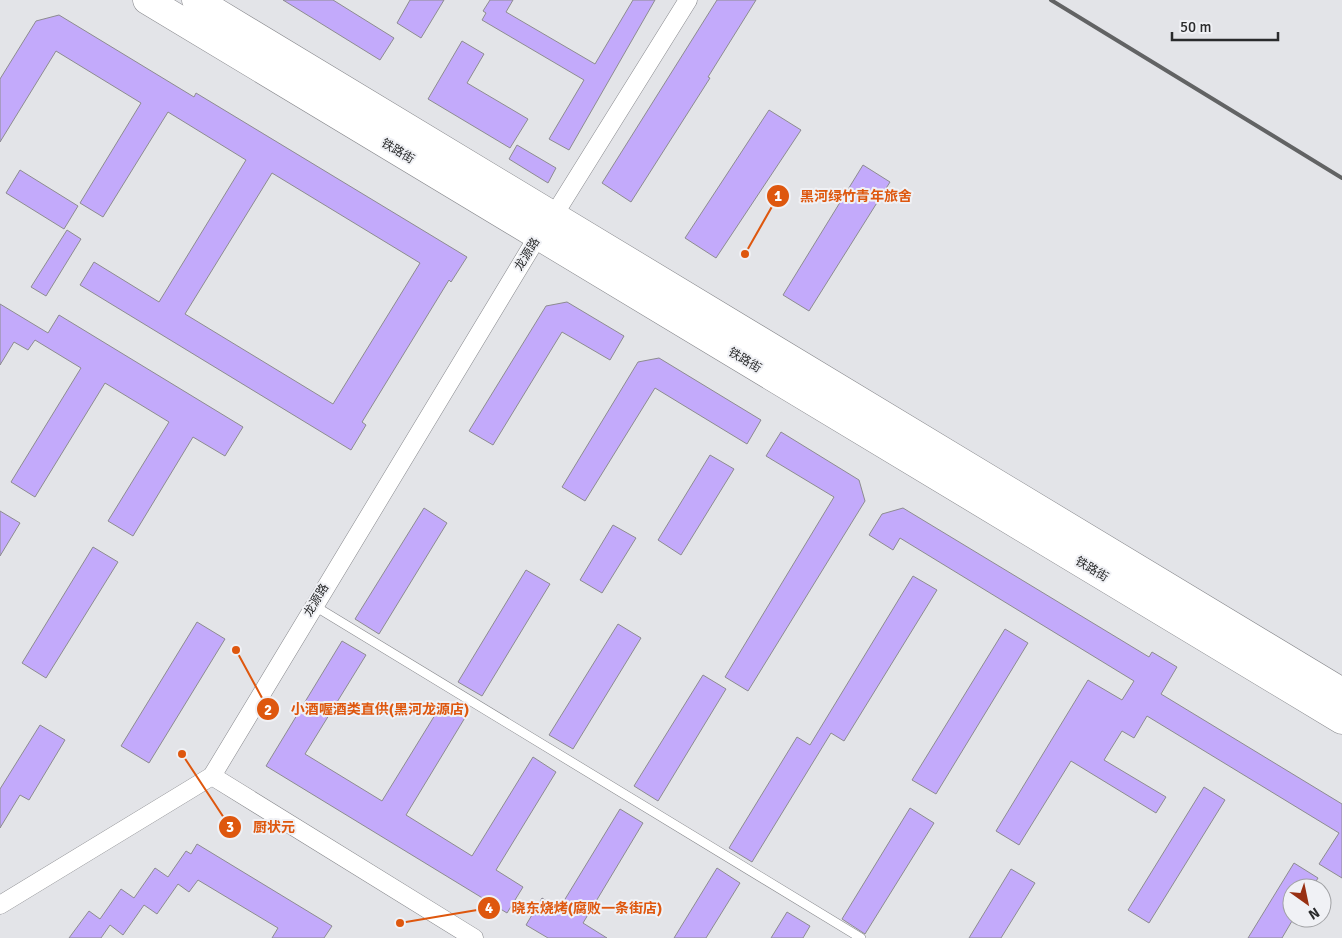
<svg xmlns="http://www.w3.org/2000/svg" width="1342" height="938" font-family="Signika,'Noto Sans SC',sans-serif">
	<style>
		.building { fill: #c3aafb; stroke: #8d8c90; fill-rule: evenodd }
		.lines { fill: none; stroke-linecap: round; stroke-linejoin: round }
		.service-casing { stroke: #88898d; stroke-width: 10 }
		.minor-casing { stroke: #88898d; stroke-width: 19 }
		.primary-casing { stroke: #88898d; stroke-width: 29 }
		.service { stroke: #fff; stroke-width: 9 }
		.minor { stroke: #fff; stroke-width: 18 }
		.primary { stroke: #fff; stroke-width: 28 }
		.rail { stroke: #626364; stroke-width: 4 }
		.labels { text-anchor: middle; stroke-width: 4; stroke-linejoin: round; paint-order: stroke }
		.street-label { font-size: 12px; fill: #2a2b2c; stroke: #f0f1f5 }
		.leader { fill: none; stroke: #de570e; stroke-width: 2 }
		.callout-dot { fill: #de570e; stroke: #f0f1f5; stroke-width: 2 }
		.mark-label { font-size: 15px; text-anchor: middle; font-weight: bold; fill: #fff }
		.callout-label { font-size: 14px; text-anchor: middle; font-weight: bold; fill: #de570e; stroke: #f0f1f5; stroke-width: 4; stroke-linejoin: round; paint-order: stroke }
	</style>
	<rect width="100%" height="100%" fill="#e3e4e8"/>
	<g class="building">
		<path d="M 283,0 L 333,0 L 394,38 L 380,60 Z"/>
		<path d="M 410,0 L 444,0 L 421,38 L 397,23 Z"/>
		<path d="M 490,0 L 513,0 L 506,12 L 595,64 L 633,0 L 655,0 L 569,150 L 549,139 L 584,80 L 482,20 L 486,13 L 483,11 Z"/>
		<path d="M 717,0 L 756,0 L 708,77 L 710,78 L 631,202 L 602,183 Z"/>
		<path d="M 59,15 L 194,97 L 196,93 L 467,257 L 451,282 L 449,280 L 362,422 L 366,425 L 351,450 L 80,285 L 94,262 L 159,302 L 246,160 L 168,112 L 103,217 L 80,203 L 141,103 L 56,51 L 0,142 L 0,79 L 36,21 ZM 272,173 L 420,263 L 333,404 L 185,314 Z"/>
		<path d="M 462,41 L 484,54 L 467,83 L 528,119 L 510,148 L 428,99 Z"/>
		<path d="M 769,110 L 801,130 L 716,258 L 685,238 Z"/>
		<path d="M 517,145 L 556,168 L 548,183 L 509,159 Z"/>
		<path d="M 863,165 L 890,182 L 809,311 L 783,295 Z"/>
		<path d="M 20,170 L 78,206 L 64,229 L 6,193 Z"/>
		<path d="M 67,230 L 81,239 L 46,296 L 31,287 Z"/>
		<path d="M 567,302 L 624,336 L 610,360 L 562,332 L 493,445 L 469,431 L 546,306 Z"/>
		<path d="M 0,304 L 48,333 L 59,315 L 243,427 L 225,456 L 193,437 L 133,536 L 108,521 L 169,422 L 105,383 L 35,497 L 11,482 L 81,368 L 35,340 L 28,350 L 14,342 L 0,365 Z"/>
		<path d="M 659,358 L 761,420 L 747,444 L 655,388 L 585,501 L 562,487 L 638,362 Z"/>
		<path d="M 781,432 L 859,480 L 865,501 L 748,691 L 725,677 L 834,497 L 766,456 Z"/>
		<path d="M 710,455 L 734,469 L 681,555 L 658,540 Z"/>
		<path d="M 424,508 L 447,523 L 379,634 L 355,619 Z"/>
		<path d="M 903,508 L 1149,657 L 1152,652 L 1177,667 L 1161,694 L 1342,804 L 1342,878 L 1319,864 L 1339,833 L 1147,716 L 1134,738 L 1122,731 L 1104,760 L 1166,797 L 1156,813 L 1071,761 L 1019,845 L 996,831 L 1088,680 L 1122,700 L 1134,681 L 900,538 L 893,550 L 869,535 L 882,514 Z"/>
		<path d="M 0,511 L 20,523 L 0,556 Z"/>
		<path d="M 613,525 L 636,538 L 602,593 L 580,580 Z"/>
		<path d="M 93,547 L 118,562 L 46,678 L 22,663 Z"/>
		<path d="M 526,570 L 550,584 L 482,696 L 458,682 Z"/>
		<path d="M 913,576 L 937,590 L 844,741 L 831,733 L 752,862 L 729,848 L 797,737 L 810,745 Z"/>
		<path d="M 197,622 L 225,639 L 149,763 L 121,746 Z"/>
		<path d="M 618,624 L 641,638 L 573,749 L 549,735 Z"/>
		<path d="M 1005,629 L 1028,643 L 936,794 L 912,780 Z"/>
		<path d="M 342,641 L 366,655 L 305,754 L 382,801 L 443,702 L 466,716 L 406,815 L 472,856 L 533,757 L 556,772 L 496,870 L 523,887 L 507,913 L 266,766 Z"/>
		<path d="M 703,675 L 726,689 L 658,801 L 634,786 Z"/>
		<path d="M 40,725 L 65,740 L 29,800 L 20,795 L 0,828 L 0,789 Z"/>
		<path d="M 1204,787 L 1225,800 L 1149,923 L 1128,910 Z"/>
		<path d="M 910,808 L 934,823 L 865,934 L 842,919 Z"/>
		<path d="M 620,809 L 643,823 L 583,923 L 607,938 L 548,938 L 526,925 L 542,898 L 559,909 Z"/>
		<path d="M 197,844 L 332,926 L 324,938 L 272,938 L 278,928 L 198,880 L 189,892 L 178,884 L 157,914 L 144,905 L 123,935 L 110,925 L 101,938 L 69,938 L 89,911 L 100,919 L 121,889 L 134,898 L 155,868 L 168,877 L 186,851 L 191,854 Z"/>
		<path d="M 1294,863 L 1318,878 L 1312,888 L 1292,888 L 1292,921 L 1282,938 L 1248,938 Z"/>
		<path d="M 717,868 L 740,883 L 706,938 L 674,938 Z"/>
		<path d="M 1011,869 L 1035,883 L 1001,938 L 969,938 Z"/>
		<path d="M 787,912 L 810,926 L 803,938 L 771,938 Z"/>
	</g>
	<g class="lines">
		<g class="service-casing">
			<path id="service" d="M 313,605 L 861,938"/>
		</g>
		<g class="minor-casing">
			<g id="minor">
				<path d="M 212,776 L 474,938"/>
				<path d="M 0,905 L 212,776 L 538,236 L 554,215 L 688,0"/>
			</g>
		</g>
		<g class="primary-casing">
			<g id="primary">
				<path d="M 147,0 L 1342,720"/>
				<path d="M 196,0 L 1342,692"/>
			</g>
		</g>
		<use href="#service" class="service"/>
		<use href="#minor" class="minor"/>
		<use href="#primary" class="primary"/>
		<path class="rail" d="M 1051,0 L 1342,178"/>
	</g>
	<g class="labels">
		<g class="street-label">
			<text transform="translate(398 151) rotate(31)" y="4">铁路街</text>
			<text transform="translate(527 254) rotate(-58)" y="4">龙源路</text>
			<text transform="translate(745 360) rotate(31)" y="4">铁路街</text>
			<text transform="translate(1092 569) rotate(31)" y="4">铁路街</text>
			<text transform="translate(316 600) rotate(-59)" y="4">龙源路</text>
		</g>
	</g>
	<path class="leader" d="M745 254L778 196M236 650L268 709M182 754L230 827M400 923L489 908"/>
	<g class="callout-dot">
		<circle cx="745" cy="254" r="5"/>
		<circle cx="236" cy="650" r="5"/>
		<circle cx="182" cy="754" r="5"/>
		<circle cx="400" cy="923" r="5"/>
		<circle cx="778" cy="196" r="12"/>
		<circle cx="268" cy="709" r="12"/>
		<circle cx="230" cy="827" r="12"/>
		<circle cx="489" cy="908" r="12"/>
	</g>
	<g class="mark-label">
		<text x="778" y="201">1</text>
		<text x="268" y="715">2</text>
		<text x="230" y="832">3</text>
		<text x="489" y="913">4</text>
	</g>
	<g class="callout-label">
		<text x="856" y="201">黑河绿竹青年旅舍</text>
		<text x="380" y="714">小酒喔酒类直供(黑河龙源店)</text>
		<text x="274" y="832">厨状元</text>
		<text x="587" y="913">晓东烧烤(腐败一条街店)</text>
	</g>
	<g transform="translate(1307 903) rotate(147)"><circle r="24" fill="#f0f1f5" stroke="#a1a2a5"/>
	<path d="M0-4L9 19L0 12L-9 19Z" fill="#983013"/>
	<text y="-8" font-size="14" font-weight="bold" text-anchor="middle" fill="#2a2b2c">N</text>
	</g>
	<path d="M1172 32v8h106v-8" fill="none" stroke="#2a2b2c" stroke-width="2.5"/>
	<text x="1180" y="32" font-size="15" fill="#2a2b2c" stroke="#f0f1f5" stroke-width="4" paint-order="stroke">50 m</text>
</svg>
